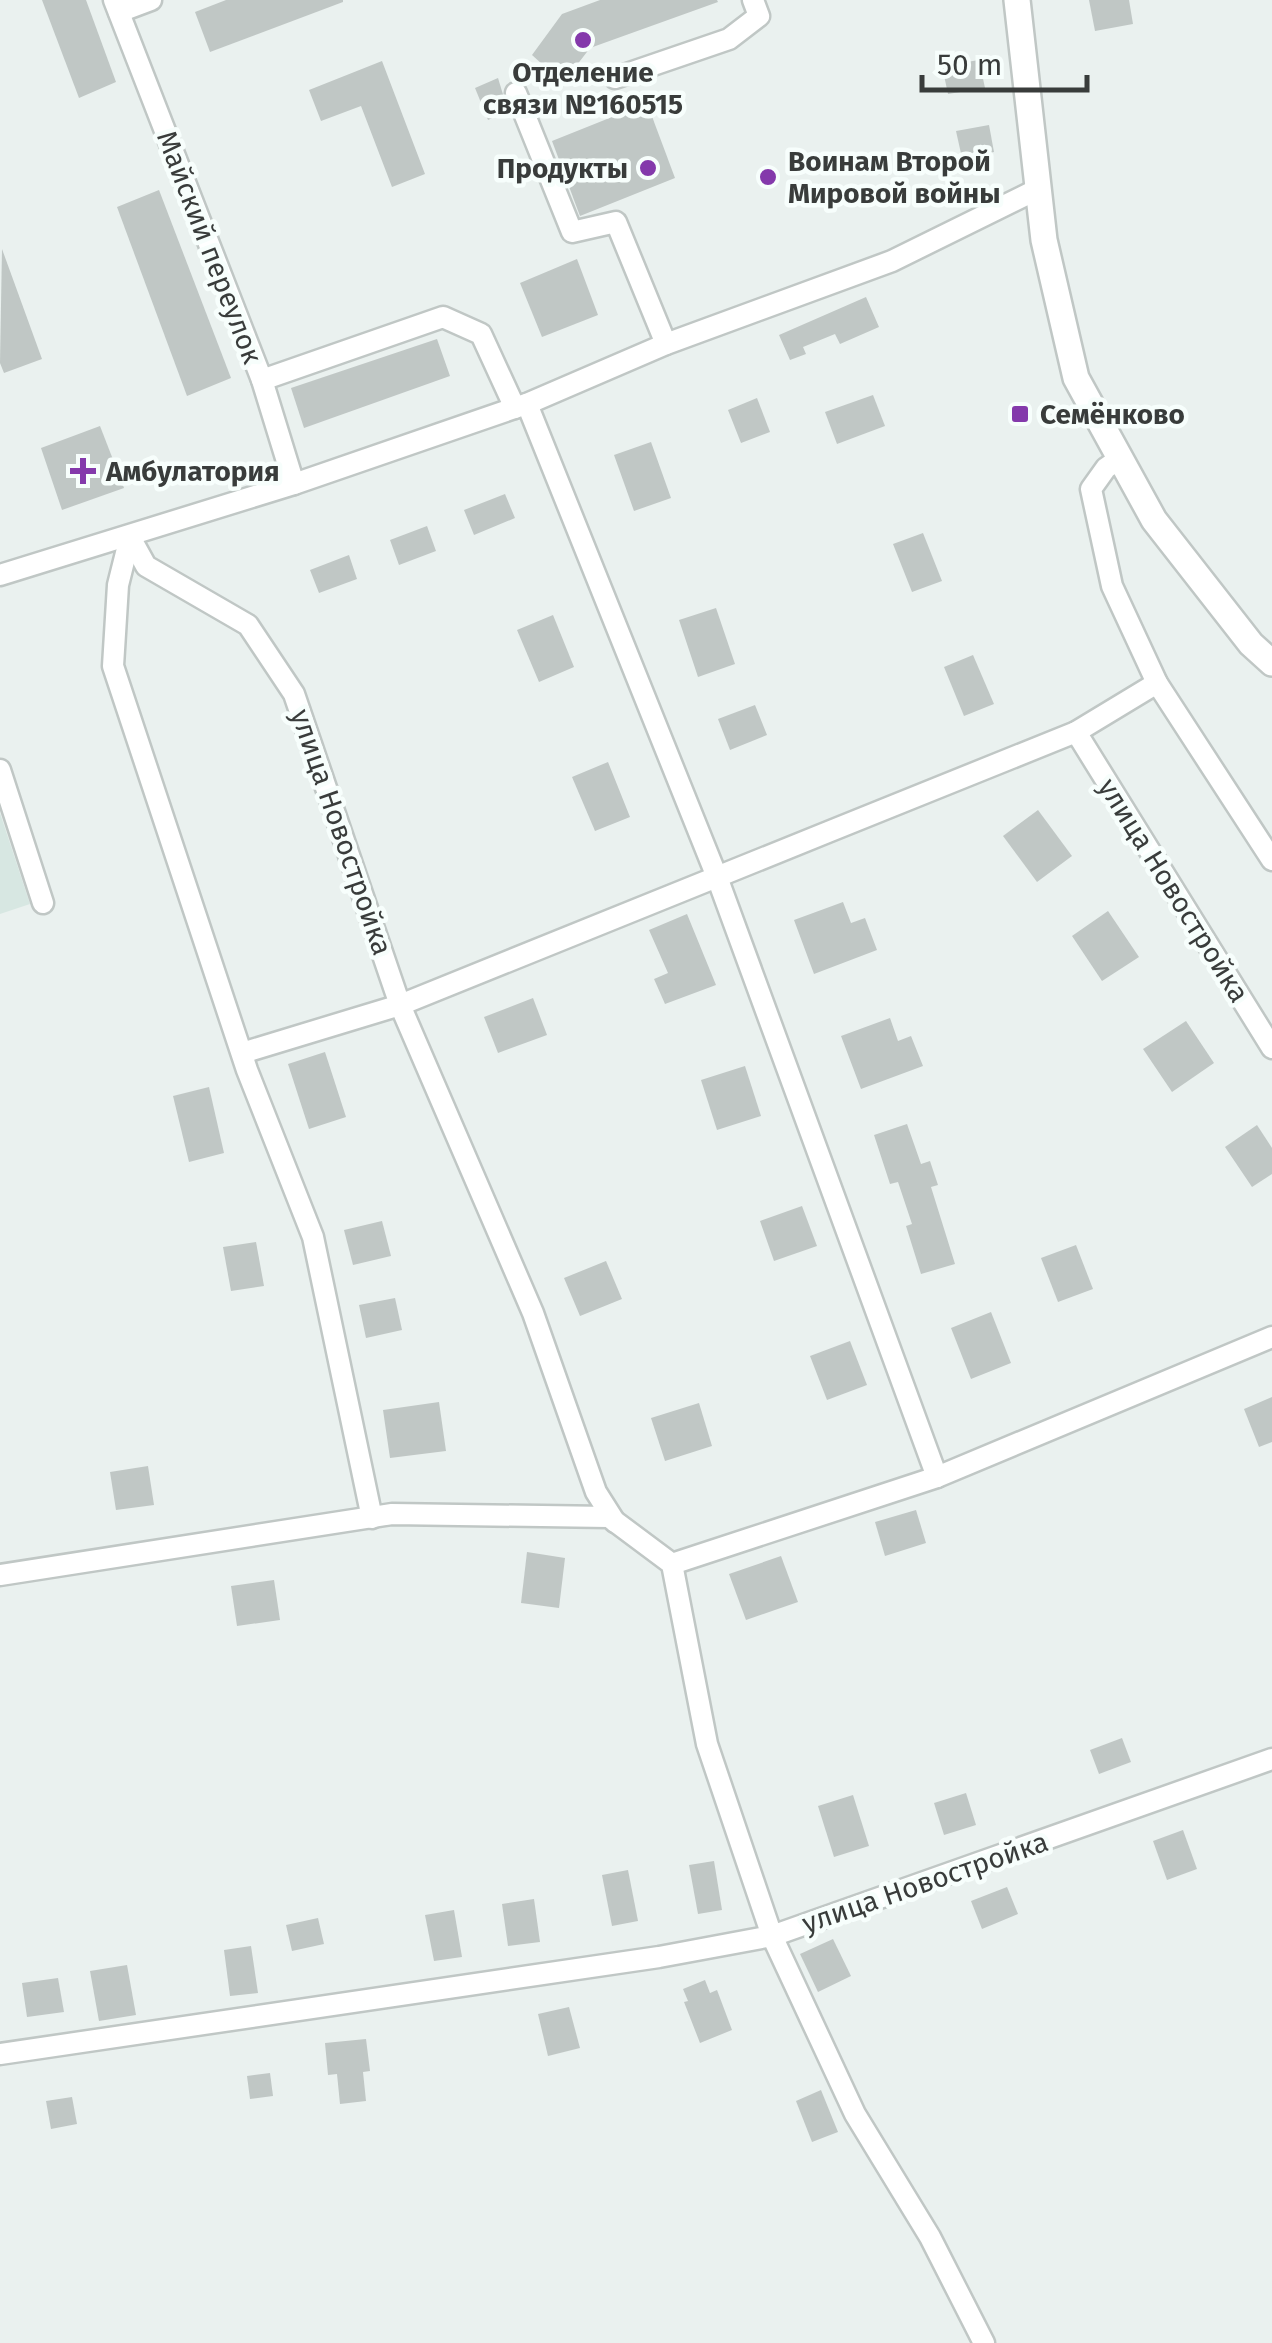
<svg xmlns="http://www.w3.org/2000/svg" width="1272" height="2343" font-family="'Fira Sans',sans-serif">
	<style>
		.built { fill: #d7e7e2 }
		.building { fill: #c0c7c5 }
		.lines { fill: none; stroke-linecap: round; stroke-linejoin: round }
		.minor-casing { stroke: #c0c7c5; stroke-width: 25 }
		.tertiary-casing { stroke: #c0c7c5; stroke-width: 30 }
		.minor { stroke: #fff; stroke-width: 20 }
		.tertiary { stroke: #fff; stroke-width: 25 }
		.poi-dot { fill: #8439ab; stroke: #f7fefc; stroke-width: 4 }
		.labels { text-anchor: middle; stroke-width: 9; stroke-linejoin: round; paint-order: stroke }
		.poi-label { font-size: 28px; font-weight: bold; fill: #393c3b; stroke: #f7fefc; text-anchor: start }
		.street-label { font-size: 28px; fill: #393c3b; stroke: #f7fefc }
	</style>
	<rect width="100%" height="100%" fill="#eaf1ef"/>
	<path class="built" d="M 0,813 L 30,904 L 0,914 Z"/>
	<g class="building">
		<path d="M 42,0 L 86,0 L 116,82 L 79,98 Z"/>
		<path d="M 226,0 L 343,0 L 343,2 L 210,52 L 195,12 Z"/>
		<path d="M 600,0 L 717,0 L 718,2 L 590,48 L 563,83 L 532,55 L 562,14 Z"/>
		<path d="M 1089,0 L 1129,0 L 1133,24 L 1095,31 Z"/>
		<path d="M 979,60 L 985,88 L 948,94 L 942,66 Z"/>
		<path d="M 382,61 L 425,174 L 392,187 L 361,106 L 321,121 L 309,90 Z"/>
		<path d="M 498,78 L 508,111 L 488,120 L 475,88 Z"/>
		<path d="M 647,103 L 675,178 L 580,216 L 552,141 Z"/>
		<path d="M 989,125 L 994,152 L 962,158 L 956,131 Z"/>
		<path d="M 159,190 L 231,378 L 187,396 L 117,207 Z"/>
		<path d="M 2,249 L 42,359 L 4,373 L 0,363 Z"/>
		<path d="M 577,259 L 598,315 L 542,337 L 520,283 Z"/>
		<path d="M 866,297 L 879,327 L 840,344 L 835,334 L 803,347 L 806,354 L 790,360 L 779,335 Z"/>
		<path d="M 437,339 L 450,376 L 304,428 L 291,388 Z"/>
		<path d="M 873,395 L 885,426 L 837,444 L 825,412 Z"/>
		<path d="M 757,398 L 770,432 L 741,443 L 728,410 Z"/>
		<path d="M 100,426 L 124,488 L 62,510 L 41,448 Z"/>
		<path d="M 651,442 L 671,498 L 634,511 L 614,455 Z"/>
		<path d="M 505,494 L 515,518 L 474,535 L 464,510 Z"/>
		<path d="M 427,526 L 436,551 L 399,565 L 390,540 Z"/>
		<path d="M 923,533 L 942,581 L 912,592 L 893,544 Z"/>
		<path d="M 349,555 L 357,579 L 319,593 L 310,570 Z"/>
		<path d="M 716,608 L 735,664 L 698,677 L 679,620 Z"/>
		<path d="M 553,615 L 574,667 L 539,682 L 517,630 Z"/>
		<path d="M 973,655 L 994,704 L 964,716 L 944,667 Z"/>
		<path d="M 755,705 L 767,735 L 730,750 L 718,719 Z"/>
		<path d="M 608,762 L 630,817 L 595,831 L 572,777 Z"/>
		<path d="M 1038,810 L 1072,856 L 1037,882 L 1003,836 Z"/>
		<path d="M 843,902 L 851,923 L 865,918 L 877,950 L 814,974 L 794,920 Z"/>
		<path d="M 1108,911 L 1139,957 L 1102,981 L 1072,936 Z"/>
		<path d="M 687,914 L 716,985 L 665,1004 L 654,979 L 668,973 L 649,930 Z"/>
		<path d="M 533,998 L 547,1035 L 498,1053 L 484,1017 Z"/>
		<path d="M 890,1018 L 898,1041 L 911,1036 L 923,1066 L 861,1089 L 841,1036 Z"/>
		<path d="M 1186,1021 L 1214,1063 L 1172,1092 L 1143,1049 Z"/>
		<path d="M 325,1052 L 346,1117 L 309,1129 L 288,1064 Z"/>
		<path d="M 745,1066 L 761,1116 L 717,1130 L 701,1080 Z"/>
		<path d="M 209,1087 L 224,1153 L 189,1162 L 173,1096 Z"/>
		<path d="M 907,1124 L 921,1164 L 930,1161 L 938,1185 L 931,1187 L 955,1264 L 921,1274 L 906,1226 L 912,1224 L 898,1182 L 890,1184 L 874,1135 Z"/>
		<path d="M 1257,1125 L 1272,1148 L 1272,1174 L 1252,1187 L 1225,1147 Z"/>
		<path d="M 802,1206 L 817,1246 L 774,1261 L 760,1221 Z"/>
		<path d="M 382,1221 L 391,1256 L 353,1265 L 344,1230 Z"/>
		<path d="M 256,1242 L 264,1286 L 231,1291 L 223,1247 Z"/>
		<path d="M 1076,1245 L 1093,1289 L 1058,1302 L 1041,1258 Z"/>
		<path d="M 606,1261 L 622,1299 L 580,1316 L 564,1278 Z"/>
		<path d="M 395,1298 L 402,1330 L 366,1338 L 359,1305 Z"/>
		<path d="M 991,1312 L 1011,1363 L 971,1379 L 951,1328 Z"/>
		<path d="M 850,1341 L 867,1385 L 827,1400 L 810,1356 Z"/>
		<path d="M 1272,1397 L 1272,1442 L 1259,1447 L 1244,1409 Z"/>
		<path d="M 439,1402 L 446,1451 L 390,1458 L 383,1410 Z"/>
		<path d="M 699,1403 L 712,1446 L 665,1461 L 651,1418 Z"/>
		<path d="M 148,1466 L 154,1505 L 116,1510 L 110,1472 Z"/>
		<path d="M 916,1510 L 926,1543 L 885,1556 L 875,1522 Z"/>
		<path d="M 527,1552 L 565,1558 L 559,1608 L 521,1603 Z"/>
		<path d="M 781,1556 L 798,1602 L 746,1620 L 729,1574 Z"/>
		<path d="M 274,1580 L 280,1620 L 237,1626 L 231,1586 Z"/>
		<path d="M 1122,1738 L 1131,1762 L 1099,1774 L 1090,1750 Z"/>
		<path d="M 966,1793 L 976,1825 L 944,1835 L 934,1803 Z"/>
		<path d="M 853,1795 L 869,1846 L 834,1857 L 818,1806 Z"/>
		<path d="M 1183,1830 L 1197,1869 L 1167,1880 L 1153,1841 Z"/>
		<path d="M 714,1861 L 722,1910 L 698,1914 L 689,1865 Z"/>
		<path d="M 628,1870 L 638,1921 L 612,1926 L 602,1875 Z"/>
		<path d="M 1007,1887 L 1018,1914 L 982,1929 L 971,1901 Z"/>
		<path d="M 534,1899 L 540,1942 L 508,1946 L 502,1904 Z"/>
		<path d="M 454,1910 L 462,1957 L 434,1961 L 425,1915 Z"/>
		<path d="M 318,1918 L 324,1944 L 292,1951 L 286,1925 Z"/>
		<path d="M 833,1939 L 851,1976 L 818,1992 L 800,1954 Z"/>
		<path d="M 251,1946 L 258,1993 L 230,1996 L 224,1950 Z"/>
		<path d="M 127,1965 L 136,2015 L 99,2021 L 90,1971 Z"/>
		<path d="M 58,1978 L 64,2012 L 27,2017 L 22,1983 Z"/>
		<path d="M 705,1980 L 710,1993 L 717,1990 L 732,2030 L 700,2043 L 684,2002 L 688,2001 L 683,1989 Z"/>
		<path d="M 569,2007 L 580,2048 L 548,2056 L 538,2014 Z"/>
		<path d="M 366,2039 L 370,2071 L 363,2072 L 366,2101 L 340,2104 L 337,2074 L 328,2075 L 325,2043 Z"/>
		<path d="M 270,2073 L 273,2096 L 250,2099 L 247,2076 Z"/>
		<path d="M 821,2090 L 838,2132 L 812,2142 L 796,2101 Z"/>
		<path d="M 72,2097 L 77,2124 L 51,2129 L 46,2101 Z"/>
	</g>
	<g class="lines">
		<g class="minor-casing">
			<g id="minor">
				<path d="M 114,0 L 262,380 L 294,484"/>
				<path d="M 119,12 L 151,0"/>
				<path d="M 615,78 L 729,39 L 759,16 L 753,0"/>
				<path d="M 516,93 L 572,232 L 616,222 L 666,344"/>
				<path d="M 262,380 L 443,317 L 481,334 L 515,408"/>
				<path d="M 527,404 L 717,877 L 937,1477"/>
				<path d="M 1119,459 L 1106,468 L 1091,489 L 1112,586 L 1157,683 L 1272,860"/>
				<path d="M 130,537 L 146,566 L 248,625 L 294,694 L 400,1005 L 533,1313 L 596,1492 L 615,1522"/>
				<path d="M 130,537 L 118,585 L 113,666 L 247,1070 L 313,1237 L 372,1518"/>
				<path d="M 0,575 L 294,484 L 529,403 L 666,344 L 892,261 L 1038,189"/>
				<path d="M 1076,732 L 1272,1048"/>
				<path d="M 0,770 L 43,903"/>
				<path d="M 242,1053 L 400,1005 L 828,832 L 1076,732 L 1157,683"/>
				<path d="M 672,1564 L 937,1477 L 1272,1337"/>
				<path d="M 0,1575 L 392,1514 L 609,1517 L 672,1564 L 707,1744 L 772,1936 L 1272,1759"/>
				<path d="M 0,2054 L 659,1957 L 772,1936 L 855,2114 L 930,2237 L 984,2343"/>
			</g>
		</g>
		<g class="tertiary-casing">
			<path id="tertiary" d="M 1017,0 L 1044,240 L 1076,378 L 1154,520 L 1251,644 L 1272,663"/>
		</g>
		<use href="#minor" class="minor"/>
		<use href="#tertiary" class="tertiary"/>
	</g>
	<g class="poi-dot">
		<circle cx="583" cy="40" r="10"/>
		<circle cx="648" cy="168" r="10"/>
		<circle cx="768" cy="177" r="10"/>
		<rect x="1010" y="404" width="20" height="20" rx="5"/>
		<path d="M78 456h10v10h10v10h-10v10h-10v-10h-10v-10h10z"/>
	</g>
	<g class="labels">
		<g class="poi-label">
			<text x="583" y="82" text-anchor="middle">Отделение<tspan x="583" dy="32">связи №160515</tspan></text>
			<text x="788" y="171">Воинам Второй<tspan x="788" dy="32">Мировой войны</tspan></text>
			<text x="628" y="178" text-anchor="end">Продукты</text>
			<text x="1040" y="424">Семёнково</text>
			<text x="106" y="481">Амбулатория</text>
		</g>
		<g class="street-label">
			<text transform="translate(210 247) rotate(69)" y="10">Майский переулок</text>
			<text transform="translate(342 832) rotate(71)" y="10">улица Новостройка</text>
			<text transform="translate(1174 890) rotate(58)" y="10">улица Новостройка</text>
			<text transform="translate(925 1882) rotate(-19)" y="10">улица Новостройка</text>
		</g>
	</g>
	<path d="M922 75v15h165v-15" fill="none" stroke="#393c3b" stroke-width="5"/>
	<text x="937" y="75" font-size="30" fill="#393c3b" stroke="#f7fefc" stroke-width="8" paint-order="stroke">50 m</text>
</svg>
